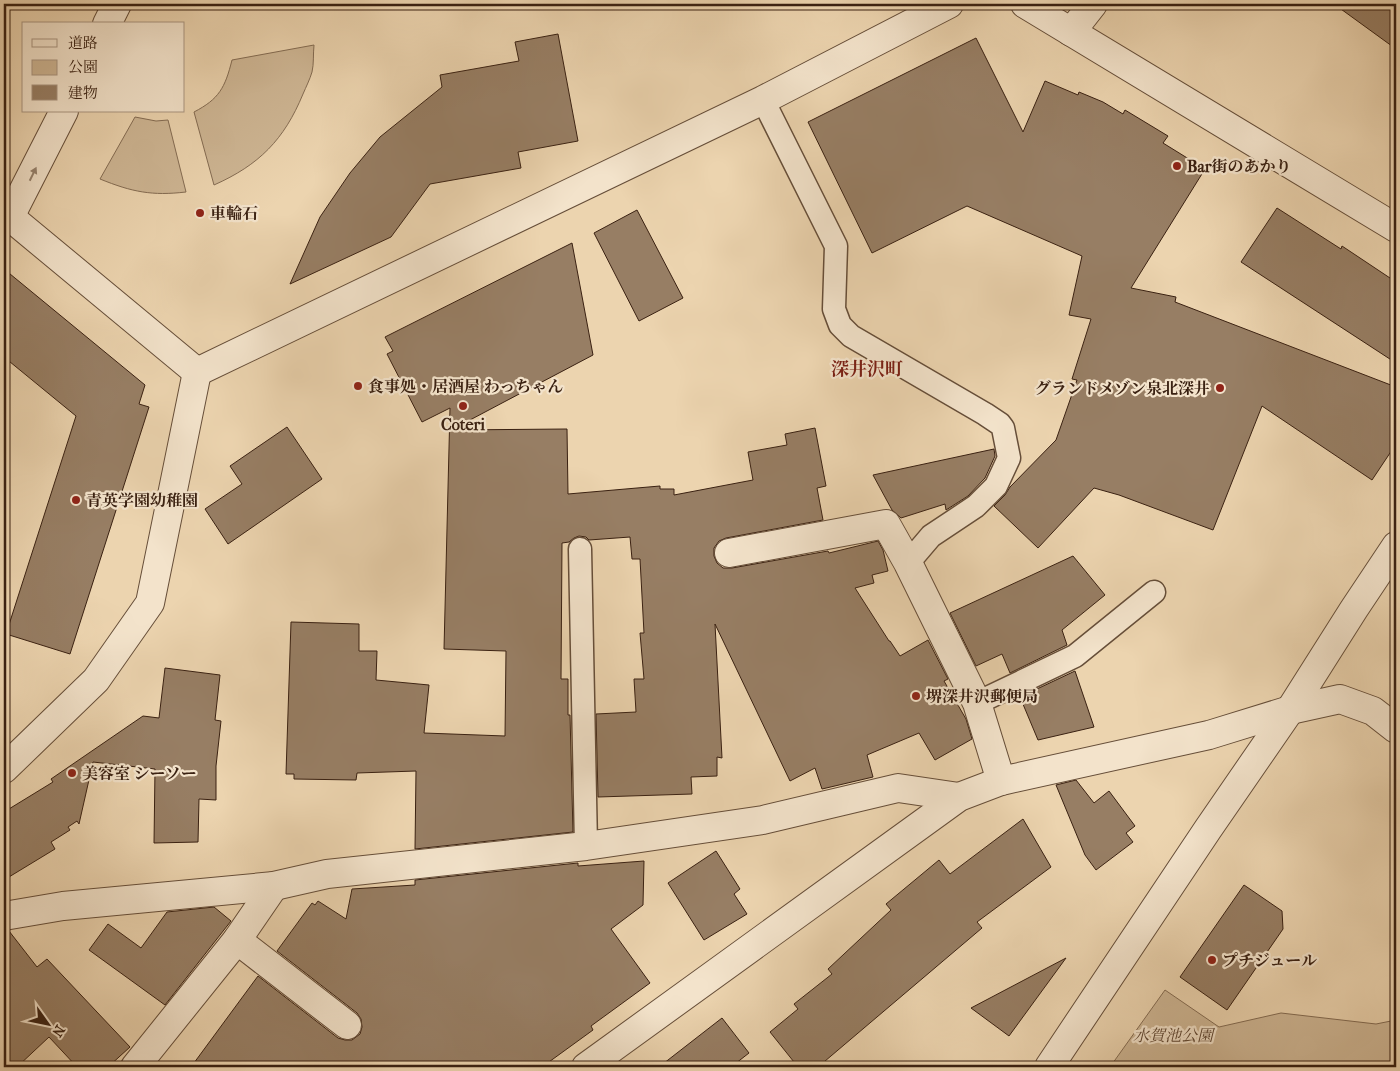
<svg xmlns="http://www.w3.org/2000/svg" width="1400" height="1071" font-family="'IM FELL French Canon','Noto Serif JP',serif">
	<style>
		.green { fill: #ceb694; stroke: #846c53 }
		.building { fill: #977e64; stroke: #3a2112 }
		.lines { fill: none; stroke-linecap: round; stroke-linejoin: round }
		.service-casing { stroke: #664e39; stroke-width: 25 }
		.minor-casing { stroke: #664e39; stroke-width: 30 }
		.tertiary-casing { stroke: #664e39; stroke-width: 30 }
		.service { stroke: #f3e3cb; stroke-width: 22 }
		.minor { stroke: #f3e3cb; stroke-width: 28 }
		.tertiary { stroke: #f3e3cb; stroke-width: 28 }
		.oneway { fill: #96826e }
		.poi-dot { fill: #8f2418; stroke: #f3e3cb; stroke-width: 2 }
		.labels { text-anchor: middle; stroke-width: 4.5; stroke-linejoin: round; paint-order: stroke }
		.poi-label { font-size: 16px; font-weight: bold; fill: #3a2112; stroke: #f3e3cb; text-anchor: start }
		.park-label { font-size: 16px; font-style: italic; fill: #5f4632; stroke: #f3e3cb }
		.neighbourhood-label { font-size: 18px; font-weight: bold; fill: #7a1f14; stroke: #f3e3cb }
	</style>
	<rect width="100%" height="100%" fill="#ecd4af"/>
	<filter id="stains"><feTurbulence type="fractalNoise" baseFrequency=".004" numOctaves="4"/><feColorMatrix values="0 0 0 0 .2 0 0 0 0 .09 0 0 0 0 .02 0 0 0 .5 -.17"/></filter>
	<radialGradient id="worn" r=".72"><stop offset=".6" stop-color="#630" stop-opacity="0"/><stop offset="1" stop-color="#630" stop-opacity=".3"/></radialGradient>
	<g class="green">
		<path d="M 314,45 C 313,54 314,64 312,72 C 310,79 306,87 303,94 C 284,140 259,165 214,185 L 194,112 C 219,99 225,88 232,60 Z"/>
		<path d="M 135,117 L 156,121 L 168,120 L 186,192 C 152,196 132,192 100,179 Z"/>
		<path d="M 1165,990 L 1219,1027 L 1281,1013 L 1376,1024 L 1396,1020 L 1396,1067 L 1110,1067 Z"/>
	</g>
	<g class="building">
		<path d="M 1334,4 L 1396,4 L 1396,49 Z"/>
		<path d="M 558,34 L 578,141 L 518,152 L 521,168 L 430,184 L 391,237 L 290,284 L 320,217 L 350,173 L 380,137 L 442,87 L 440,75 L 519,61 L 515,42 Z"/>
		<path d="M 976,38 L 1023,132 L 1045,81 L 1078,95 L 1079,92 L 1103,102 L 1123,114 L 1125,110 L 1168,136 L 1163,143 L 1205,169 L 1131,288 L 1176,297 L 1175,302 L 1396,387 L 1396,444 L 1372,480 L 1262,406 L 1213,530 L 1119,495 L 1094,488 L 1038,548 L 994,506 L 1005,495 L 1010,487 L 1056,440 L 1077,380 L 1072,379 L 1091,319 L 1069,315 L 1082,256 L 967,206 L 872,253 L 808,122 Z"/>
		<path d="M 1277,208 L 1341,249 L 1342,246 L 1396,282 L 1396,363 L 1241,262 Z"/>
		<path d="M 637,210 L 683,298 L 639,321 L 594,233 Z"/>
		<path d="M 572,243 L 593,355 L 451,430 L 567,429 L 568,494 L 660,486 L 660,489 L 674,489 L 674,495 L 753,480 L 748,452 L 787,445 L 785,434 L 815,428 L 826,486 L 817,488 L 823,520 L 726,538 L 719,541 L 714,548 L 714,556 L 717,563 L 723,568 L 732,568 L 828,551 L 829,553 L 878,541 L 883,550 L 888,571 L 872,575 L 874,583 L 855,588 L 889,641 L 890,641 L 900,656 L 928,640 L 948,679 L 944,681 L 966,719 L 972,739 L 935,760 L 919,733 L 867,755 L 873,777 L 822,789 L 815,768 L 790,781 L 715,624 L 722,758 L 717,757 L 717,776 L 691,777 L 692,794 L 598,797 L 596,714 L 636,712 L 634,679 L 644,679 L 640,633 L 644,633 L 640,559 L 632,559 L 630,537 L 589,540 L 586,537 L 579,536 L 574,538 L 569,542 L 562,543 L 561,679 L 568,679 L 568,715 L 570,715 L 573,832 L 415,849 L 416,771 L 357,773 L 356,780 L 294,779 L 294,774 L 286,774 L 291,622 L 359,624 L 359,651 L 377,651 L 376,680 L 429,685 L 424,733 L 505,736 L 506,651 L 444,649 L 450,408 L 422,422 L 387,354 L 393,351 L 385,337 Z"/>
		<path d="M 4,269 L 145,385 L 139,404 L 149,407 L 70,654 L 6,634 L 76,416 L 4,357 Z"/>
		<path d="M 287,427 L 322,479 L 228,544 L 205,509 L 242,484 L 230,466 Z"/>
		<path d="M 994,449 L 995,456 L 985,478 L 968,496 L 946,510 L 945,504 L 901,518 L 892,510 L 873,475 Z"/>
		<path d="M 1073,556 L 1105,595 L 1062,630 L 1067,645 L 1010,673 L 1002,654 L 976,666 L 950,613 Z"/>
		<path d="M 165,668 L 220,675 L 215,720 L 221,721 L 216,766 L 216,800 L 199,799 L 198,842 L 154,843 L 155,769 L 93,762 L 79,824 L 77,821 L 68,827 L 70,830 L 51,842 L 55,849 L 4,880 L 4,812 L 53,782 L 51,779 L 143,716 L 159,718 Z"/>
		<path d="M 1075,671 L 1094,727 L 1038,740 L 1020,697 Z"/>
		<path d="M 1076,780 L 1094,803 L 1109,791 L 1135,826 L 1126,833 L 1133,842 L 1096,870 L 1085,855 L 1056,785 Z"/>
		<path d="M 1023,819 L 1051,867 L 977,922 L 982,928 L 818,1067 L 798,1067 L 770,1032 L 798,1009 L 794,1004 L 832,974 L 828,969 L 891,910 L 886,904 L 939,860 L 950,874 Z"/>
		<path d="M 716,851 L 740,889 L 734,894 L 747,914 L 704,940 L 668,883 Z"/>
		<path d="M 644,861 L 643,905 L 611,929 L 650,983 L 591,1026 L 593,1030 L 542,1067 L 191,1067 L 258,976 L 338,1038 L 345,1040 L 352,1040 L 360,1034 L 362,1027 L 361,1019 L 357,1013 L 277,951 L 312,903 L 315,905 L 318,901 L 346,919 L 352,889 L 415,885 L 415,880 L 578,863 L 578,866 Z"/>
		<path d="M 1244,885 L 1282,911 L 1283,929 L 1227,1010 L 1180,977 Z"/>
		<path d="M 214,907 L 231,921 L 165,1005 L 89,950 L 108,924 L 141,948 L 167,912 Z"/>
		<path d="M 4,931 L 9,931 L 37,967 L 47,959 L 130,1047 L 108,1067 L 77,1067 L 49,1037 L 17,1067 L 4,1067 Z"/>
		<path d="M 1066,958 L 1009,1036 L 971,1008 Z"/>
		<path d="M 722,1018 L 749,1053 L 731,1067 L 659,1067 Z"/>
	</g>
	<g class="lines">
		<g class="service-casing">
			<g id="service">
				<path d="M 763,100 L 836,246 L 834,309 L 840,325 L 851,336 L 985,414 L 1000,424 L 1003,428 L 1009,458 L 996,486 L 976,506 L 931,536 L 908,563"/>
				<path d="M 580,549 L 586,846"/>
				<path d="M 977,703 L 1075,656 L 1154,592"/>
			</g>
		</g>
		<g class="minor-casing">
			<g id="minor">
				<path d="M 729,553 L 886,524 L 908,563 L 977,703 L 1001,781"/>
				<path d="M 4,916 L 63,906 L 274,886 L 327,874 L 586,846 L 763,820 L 898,788 L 959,797"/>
				<path d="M 237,940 L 347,1025"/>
				<path d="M 135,1067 L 237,940 L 274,886"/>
			</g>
		</g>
		<g class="tertiary-casing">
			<g id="tertiary">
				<path d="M 1025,4 L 1396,228"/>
				<path d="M 107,24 L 117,4"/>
				<path d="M 1071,32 L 1093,4"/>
				<path d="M 4,212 L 197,372"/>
				<path d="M 10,217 L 64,111"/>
				<path d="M 197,372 L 763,100 L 949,4"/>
				<path d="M 4,769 L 96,680 L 150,603 L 197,372"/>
				<path d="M 586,1067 L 959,797 L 1001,781 L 1209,735 L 1290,710 L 1340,699 L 1373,711 L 1396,729"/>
				<path d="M 1049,1067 L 1208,829 L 1290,710 L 1354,609 L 1396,546"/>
			</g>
		</g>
		<use href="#service" class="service"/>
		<use href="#minor" class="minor"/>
		<use href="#tertiary" class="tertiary"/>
	</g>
	<defs><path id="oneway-solid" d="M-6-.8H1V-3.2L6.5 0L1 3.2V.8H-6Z" transform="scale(1.25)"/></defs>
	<use class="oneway" href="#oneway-solid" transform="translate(33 174) rotate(-64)"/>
	<g class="poi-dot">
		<circle cx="1177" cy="166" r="5"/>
		<circle cx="200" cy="213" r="5"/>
		<circle cx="358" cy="386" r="5"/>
		<circle cx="1220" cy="388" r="5"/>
		<circle cx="463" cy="406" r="5"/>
		<circle cx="76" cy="500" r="5"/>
		<circle cx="916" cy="696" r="5"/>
		<circle cx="72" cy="773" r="5"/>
		<circle cx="1212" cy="960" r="5"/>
	</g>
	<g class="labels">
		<g class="poi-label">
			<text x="1187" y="172">Bar街のあかり</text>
			<text x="210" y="219">車輪石</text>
			<text x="368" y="392">食事処・居酒屋 わっちゃん</text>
			<text x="1210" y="394" text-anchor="end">グランドメゾン泉北深井</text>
			<text x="463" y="430" text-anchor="middle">Coteri</text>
			<text x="86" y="506">青英学園幼稚園</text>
			<text x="926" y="702">堺深井沢郵便局</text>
			<text x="82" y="779">美容室 シーソー</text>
			<text x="1222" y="966">プチジュール</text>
		</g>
		<g class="park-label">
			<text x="1173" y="1041">水賀池公園</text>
		</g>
		<g class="neighbourhood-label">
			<text x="867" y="375">深井沢町</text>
		</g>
	</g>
	<rect width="1400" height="1071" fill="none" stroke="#ecd4af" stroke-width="20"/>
	<rect x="5" y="5" width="1390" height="1061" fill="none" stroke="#3a2112" stroke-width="2.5"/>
	<rect x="10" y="10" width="1380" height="1051" fill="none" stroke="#3a2112"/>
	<rect x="22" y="22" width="162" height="90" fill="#f3e3cb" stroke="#a99581"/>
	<rect x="32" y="39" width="25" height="8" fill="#f3e3cb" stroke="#a99581"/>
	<text x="68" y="48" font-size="15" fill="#3a2112">道路</text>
	<rect x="32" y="60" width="25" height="15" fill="#ceb694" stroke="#a99581"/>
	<text x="68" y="72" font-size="15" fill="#3a2112">公園</text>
	<rect x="32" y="85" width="25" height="15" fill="#977e64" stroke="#a99581"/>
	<text x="68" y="98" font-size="15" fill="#3a2112">建物</text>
	<g transform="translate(48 1024) rotate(123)" stroke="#f3e3cb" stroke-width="4" paint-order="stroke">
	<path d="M0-4L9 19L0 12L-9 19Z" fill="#3a2112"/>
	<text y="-8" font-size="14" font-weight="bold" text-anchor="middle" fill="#3a2112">N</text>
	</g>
	<rect width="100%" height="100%" filter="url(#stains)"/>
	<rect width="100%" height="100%" fill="url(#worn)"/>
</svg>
